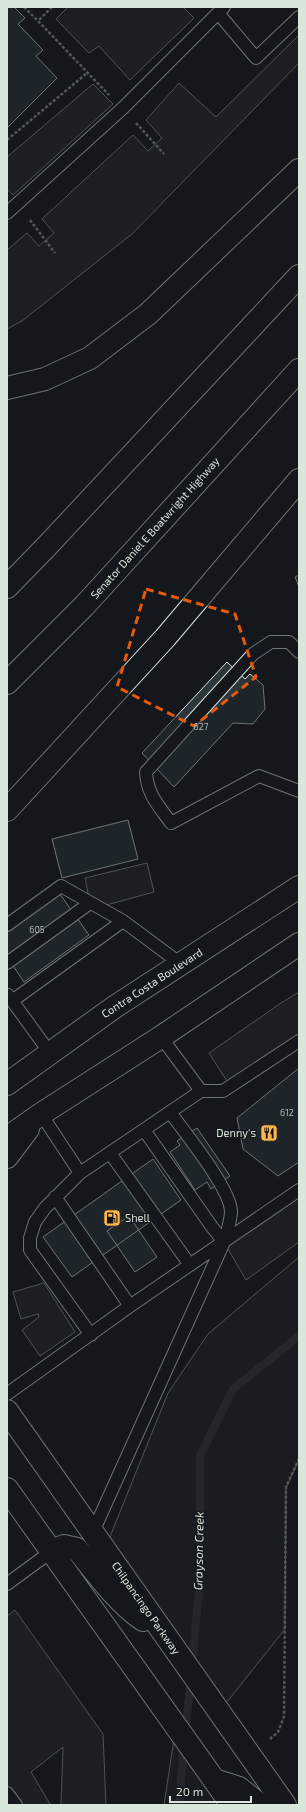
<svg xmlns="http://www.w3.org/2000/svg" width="306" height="1812" font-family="'Exo 2',sans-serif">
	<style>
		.green { fill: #202428; stroke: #939e99 }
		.parking { fill: #24282b; stroke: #939e99 }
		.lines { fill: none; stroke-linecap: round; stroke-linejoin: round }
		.stream { stroke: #363b3e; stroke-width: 8 }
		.building { fill: #2c363c; stroke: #d8e6dc }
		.service-casing { stroke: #d8e6dc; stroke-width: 14 }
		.tertiary-casing { stroke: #d8e6dc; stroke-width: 24 }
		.secondary-casing { stroke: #d8e6dc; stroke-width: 24 }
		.motorway-casing { stroke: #d8e6dc; stroke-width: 24 }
		.path { stroke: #9da8a2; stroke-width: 2.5; stroke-dasharray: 3 2; stroke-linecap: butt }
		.service { stroke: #14181c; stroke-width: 12 }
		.tertiary { stroke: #14181c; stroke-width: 22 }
		.secondary { stroke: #14181c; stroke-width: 22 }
		.motorway { stroke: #14181c; stroke-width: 22 }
		.marked { fill: none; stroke: #e8590c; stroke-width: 3; stroke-dasharray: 8 5; stroke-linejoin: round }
		.labels { text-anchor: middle; stroke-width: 3; stroke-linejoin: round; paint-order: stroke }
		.number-label { font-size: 9px; fill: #adbab4 }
		.street-label { font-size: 11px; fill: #d8e6dc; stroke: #14181c }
		.poi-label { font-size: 11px; fill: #d8e6dc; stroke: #14181c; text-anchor: end }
		.water-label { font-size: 12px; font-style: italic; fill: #d8e6dc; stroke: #14181c }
	</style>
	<rect width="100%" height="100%" fill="#14181c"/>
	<path class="green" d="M299,1257v202l-13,29 -1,141 -66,83 -114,-163 63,-156 40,-59z
		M176,1726l56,79h-68z"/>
	<path class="parking" d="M68,7h115l11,11 -64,62 -31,-34 -10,7 -33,-34z
		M299,35v28l-167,171 -110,87 -15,8v-79l20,-17 12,13 15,-13 -12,-14 91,-84 15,16 14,-13 -16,-18 33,-37 37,34z
		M93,84l20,20 -100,91 -6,-6v-32z
		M147,863l7,29 -55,15 -9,-4 -5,-25z
		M299,992v49l-69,45 -21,-33 72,-50z
		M299,1190v52l-53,38 -22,-38z
		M44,1283l31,49 -35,24 -18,-26 17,-13 -1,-3 -17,5 -8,-27z
		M15,1610l88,124 3,71h-45l2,-58 -32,25 19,32 -1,1h-33l-9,-12v-177z"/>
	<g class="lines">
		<path class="stream" d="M192,1665l8,-86v-123l33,-67 66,-53
			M185,1733l6,-54
			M179,1805l5,-60"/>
	</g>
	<path class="building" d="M7,7h7l11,11 -7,6 25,26 -7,6 21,22 -50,50z
		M299,575v12l-4,-10z
		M227,662l18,17 5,-5 13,11 2,24 -12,15 -20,-1 -59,64 -32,-34z
		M128,820l10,39 -76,19 -10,-39z
		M57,890l32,45 -65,47 -17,-25v-30z
		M299,1068v94l-21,14 -35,-27 -6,-31z
		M197,1128l33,48 -19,13 -4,-7 -12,8 -25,-38 10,-7 -3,-4z
		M153,1159l28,41 -109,77 -29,-40z
		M129,1216l28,41 -22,15 -28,-41z"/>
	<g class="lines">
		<defs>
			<path id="service" d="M218,13l38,45 43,-41
				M7,213l116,-105 101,-101
				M299,652l-10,-10h-18l-18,12 -107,118c1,22 12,33 25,51l88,-47 40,15
				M7,925l54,-39 62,35
				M7,963l83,-60
				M8,995l42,58
				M12,1001l111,-80 58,43
				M161,1037l40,54h22l76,-50
				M41,1114l39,59
				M144,1130l68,97 12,15
				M110,1153l80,112
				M55,1197l75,109
				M91,1335l-61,-85v-12l5,-16 10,-14 35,-35 121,-82
				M7,1394l123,-88 169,-116
				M93,1532l131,-290c3,-10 7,-21 7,-31 -1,-23 -46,-78 -61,-99
				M7,1584l45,-33
				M7,1793l9,12"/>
			<path id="tertiary" d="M7,1411l278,394
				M7,1489l225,316
				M52,1551l12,-5 13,3c19,24 41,54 66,71
				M214,1780l25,8 21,17"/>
			<path id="secondary" d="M7,1084l109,-78 183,-119
				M7,1138l34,-24 120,-77 138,-93
				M7,1157l21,-28"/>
			<path id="motorway" d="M7,388l38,-9 45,-21 58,-44 151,-144
				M7,587l40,-41 252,-270
				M7,683l78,-78 214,-235
				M7,810l158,-172 134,-158"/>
		</defs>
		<use href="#service" class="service-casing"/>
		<use href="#tertiary" class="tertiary-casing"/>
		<use href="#secondary" class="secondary-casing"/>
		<use href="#motorway" class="motorway-casing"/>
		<path class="path" d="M24,7l14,14
			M52,7l-14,14 71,74
			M136,123l28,31
			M7,140l80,-67
			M30,220l25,33
			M270,1739l8,-7 6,-15 2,-230 13,-28"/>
		<use href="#service" class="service"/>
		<use href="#tertiary" class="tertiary"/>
		<use href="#secondary" class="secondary"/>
		<use href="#motorway" class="motorway"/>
	</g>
	<path d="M0 0H306V1812H0ZM146,589l89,25 21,63 -62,49 -77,-39z" fill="#14181c" fill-opacity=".55" fill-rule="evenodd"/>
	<path class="marked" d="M146,589l89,25 21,63 -62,49 -77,-39z"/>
	<defs>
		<symbol id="restaurant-square" viewBox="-11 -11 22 22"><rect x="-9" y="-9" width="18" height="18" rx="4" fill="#ffb74d" stroke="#14181c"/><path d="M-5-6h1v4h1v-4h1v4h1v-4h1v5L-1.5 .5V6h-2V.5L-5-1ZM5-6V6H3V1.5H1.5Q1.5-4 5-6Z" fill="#111"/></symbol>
		<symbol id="fuel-square" viewBox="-11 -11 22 22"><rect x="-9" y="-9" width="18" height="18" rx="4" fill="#ffb74d" stroke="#14181c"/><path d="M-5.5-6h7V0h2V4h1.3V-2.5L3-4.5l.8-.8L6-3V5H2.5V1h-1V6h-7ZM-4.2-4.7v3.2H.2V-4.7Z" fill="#111"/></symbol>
	</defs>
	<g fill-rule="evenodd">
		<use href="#restaurant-square" x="259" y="1123" width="20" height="20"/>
		<use href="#fuel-square" x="102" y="1208" width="20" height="20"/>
	</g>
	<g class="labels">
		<g class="number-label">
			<text x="201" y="730">627</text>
			<text x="37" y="933">605</text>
			<text x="287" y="1116">612</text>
		</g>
		<g class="street-label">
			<text transform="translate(155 528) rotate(-48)" y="4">Senator Daniel E Boatwright Highway</text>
			<text transform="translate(152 983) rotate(-33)" y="4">Contra Costa Boulevard</text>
			<text transform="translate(146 1608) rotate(55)" y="4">Chilpancingo Parkway</text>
		</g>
		<g class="poi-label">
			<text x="256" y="1137">Denny's</text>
			<text x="125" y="1222" text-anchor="start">Shell</text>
		</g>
		<g class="water-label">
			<text transform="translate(199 1551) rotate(-89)" y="4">Grayson Creek</text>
		</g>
	</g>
	<rect width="306" height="1812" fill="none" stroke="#d8e6dc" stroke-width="16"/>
	<path d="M170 1796v6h81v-6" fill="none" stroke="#d8e6dc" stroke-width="2"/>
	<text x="176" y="1796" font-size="12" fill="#d8e6dc" stroke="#14181c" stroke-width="3" paint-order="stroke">20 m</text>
</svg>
